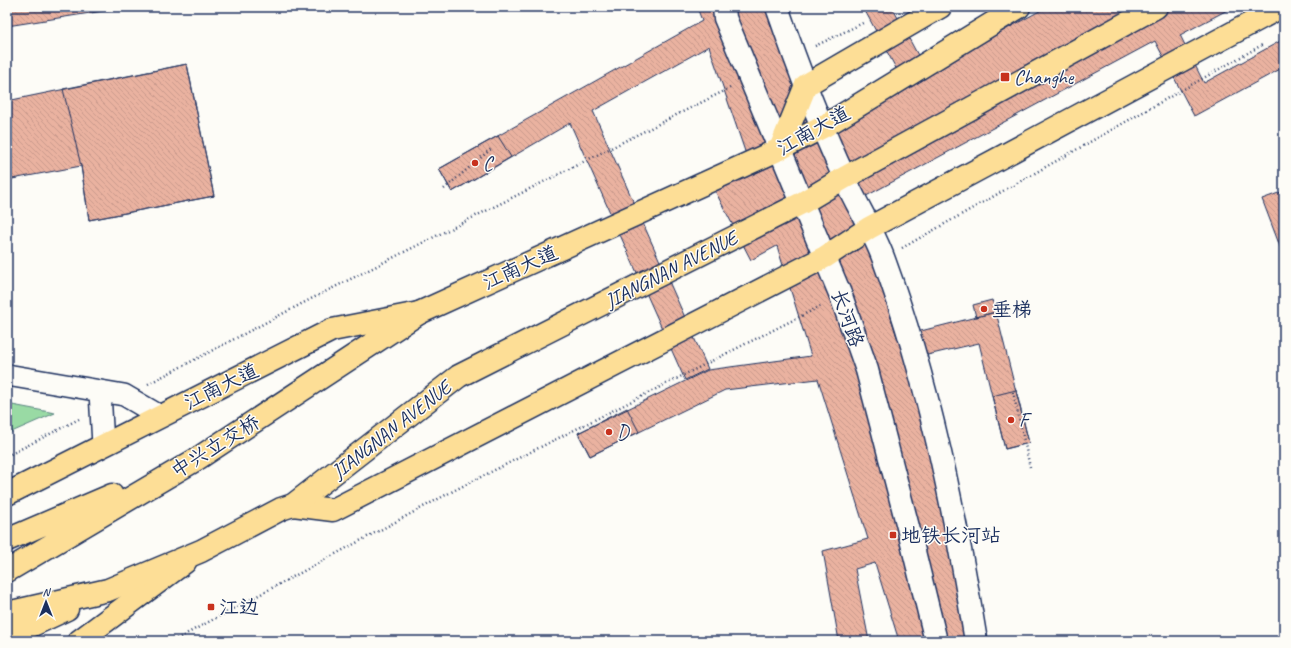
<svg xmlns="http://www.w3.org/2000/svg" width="1291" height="648" font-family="Caveat,'LXGW WenKai TC',sans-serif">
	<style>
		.park { fill: #99daa4; stroke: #5a8481 }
		.building { fill: url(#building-back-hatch); stroke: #1b2f5e }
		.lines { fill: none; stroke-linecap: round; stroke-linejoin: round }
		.street-casing { stroke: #1b2f5e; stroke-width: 24 }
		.secondary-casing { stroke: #1b2f5e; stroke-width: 25 }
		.primary-casing { stroke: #1b2f5e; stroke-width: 25 }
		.highway-casing { stroke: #1b2f5e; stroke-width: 25 }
		.path { stroke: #1b2f5e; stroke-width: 2.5; stroke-dasharray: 1 3; stroke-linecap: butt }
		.street { stroke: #fdfcf7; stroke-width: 21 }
		.secondary { stroke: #fdfcf7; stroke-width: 22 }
		.primary { stroke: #fdde96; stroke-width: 22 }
		.highway { stroke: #fdde96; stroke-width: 22 }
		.poi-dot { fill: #c8321e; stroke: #fdfcf7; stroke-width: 1.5 }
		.labels { text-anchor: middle; stroke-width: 3; stroke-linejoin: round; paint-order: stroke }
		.poi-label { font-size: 20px; fill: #1b2f5e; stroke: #fdfcf7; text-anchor: start }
		.street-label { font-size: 20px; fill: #1b2f5e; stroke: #fdfcf7 }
	</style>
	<defs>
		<pattern id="building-back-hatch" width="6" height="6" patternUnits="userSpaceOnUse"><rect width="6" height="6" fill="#eab2a0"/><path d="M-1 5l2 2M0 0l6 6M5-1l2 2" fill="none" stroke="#c8998c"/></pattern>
	</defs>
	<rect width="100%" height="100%" fill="#fdfcf7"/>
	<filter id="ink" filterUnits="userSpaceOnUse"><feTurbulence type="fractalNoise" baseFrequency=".025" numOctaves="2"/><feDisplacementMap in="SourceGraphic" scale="8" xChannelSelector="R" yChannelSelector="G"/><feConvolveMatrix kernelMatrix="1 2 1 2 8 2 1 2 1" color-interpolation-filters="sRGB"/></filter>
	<g filter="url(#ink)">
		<path class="park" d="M7,404l48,9 -48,21z"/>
		<path class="building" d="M7,7h122l-122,19z
			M697,7h89l40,119 79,-41 -42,-78h29l35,65 120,-65h186l-53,28 24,48 80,-44v28l-90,49 -39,-75 -300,161 42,135 99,-25 33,131 -24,6 -26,-106 -73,17 78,281h-85l-24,-78 -20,6 14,72h-30l-16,-90 45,-12 -50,-160 -93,11 -135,66 -12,-23 130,-63 103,-14 -34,-110 -26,14 -37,-71 37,-20 -42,-123 -116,65 115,258 -23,11 -115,-257 -118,69 -13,-23 263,-148z
			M187,64l27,132 -125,24 -8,-54 -74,14v-79z
			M187,64l27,132 -125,24 -8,-54 -18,-77z
			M498,136l13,21 -59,35 -13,-23z
			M1284,191v66l-22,-58z
			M992,300l4,12 -20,5 -3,-12z
			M1016,390l13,53 -24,6 -13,-53z
			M627,408l12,24 -49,24 -12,-23z"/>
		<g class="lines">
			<defs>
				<path id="street" d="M7,375l117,20 36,21
					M100,392l3,53"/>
				<path id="secondary" d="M724,7l1,11 116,278 26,74 41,157 28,114
					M777,7c20,58 42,116 68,172 12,27 29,53 39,81 45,123 71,252 92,381"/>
				<path id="primary" d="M780,149l26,-64 134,-78
					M7,494l325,-164 87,-17
					M293,505l40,5 492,-253 44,-29 412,-221
					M79,641l106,-79"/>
				<path id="highway" d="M7,540l105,-45
					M7,571l190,-112 222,-146 361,-164 43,-22 196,-120
					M7,613l101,-23 93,-39 80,-42 12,-4 166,-129 343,-173 42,-25 312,-171
					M7,637l60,-28"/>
			</defs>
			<use href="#street" class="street-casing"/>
			<use href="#secondary" class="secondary-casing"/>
			<use href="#primary" class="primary-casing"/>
			<use href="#highway" class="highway-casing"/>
			<path class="path" d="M815,46l50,-24
				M444,189l47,-40
				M902,248l360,-203
				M148,384l161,-84 421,-212
				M1013,392l17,75
				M7,456l72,-37
				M173,641l282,-151 366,-184"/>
			<use href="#street" class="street"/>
			<use href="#secondary" class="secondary"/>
			<use href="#primary" class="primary"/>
			<use href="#highway" class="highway"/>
		</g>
	</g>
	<g class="poi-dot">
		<rect x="1000" y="72" width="10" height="10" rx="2"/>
		<circle cx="475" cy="163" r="4"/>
		<circle cx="984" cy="309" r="4"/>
		<circle cx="1011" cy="420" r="4"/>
		<circle cx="609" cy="432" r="4"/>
		<rect x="889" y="531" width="8" height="8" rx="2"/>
		<rect x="207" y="603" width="8" height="8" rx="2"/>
	</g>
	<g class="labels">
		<g class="poi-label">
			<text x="1014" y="84">Changhe</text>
			<text x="483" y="170">C</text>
			<text x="992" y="316">垂梯</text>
			<text x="1019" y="427">F</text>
			<text x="617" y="439">D</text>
			<text x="901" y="542">地铁长河站</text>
			<text x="219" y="614">江边</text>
		</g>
		<g class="street-label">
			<text transform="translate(813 130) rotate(-29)" y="7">江南大道</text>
			<text transform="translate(520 267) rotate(-24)" y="7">江南大道</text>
			<text transform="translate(671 269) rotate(-27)" y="7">JIANGNAN AVENUE</text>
			<text transform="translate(848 318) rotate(70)" y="7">长河路</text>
			<text transform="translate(221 386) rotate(-26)" y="7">江南大道</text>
			<text transform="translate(391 429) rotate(-38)" y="7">JIANGNAN AVENUE</text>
			<text transform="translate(215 446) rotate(-32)" y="7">中兴立交桥</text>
		</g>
	</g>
	<rect width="1291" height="648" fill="none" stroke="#fdfcf7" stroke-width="24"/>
	<rect x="12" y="12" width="1267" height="624" fill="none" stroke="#1b2f5e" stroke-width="1.5" filter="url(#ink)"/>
	<g transform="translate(46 602)" stroke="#fdfcf7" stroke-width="3" paint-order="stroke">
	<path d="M0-3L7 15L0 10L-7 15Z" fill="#1b2f5e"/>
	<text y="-6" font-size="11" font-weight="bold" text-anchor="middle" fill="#1b2f5e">N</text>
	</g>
</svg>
